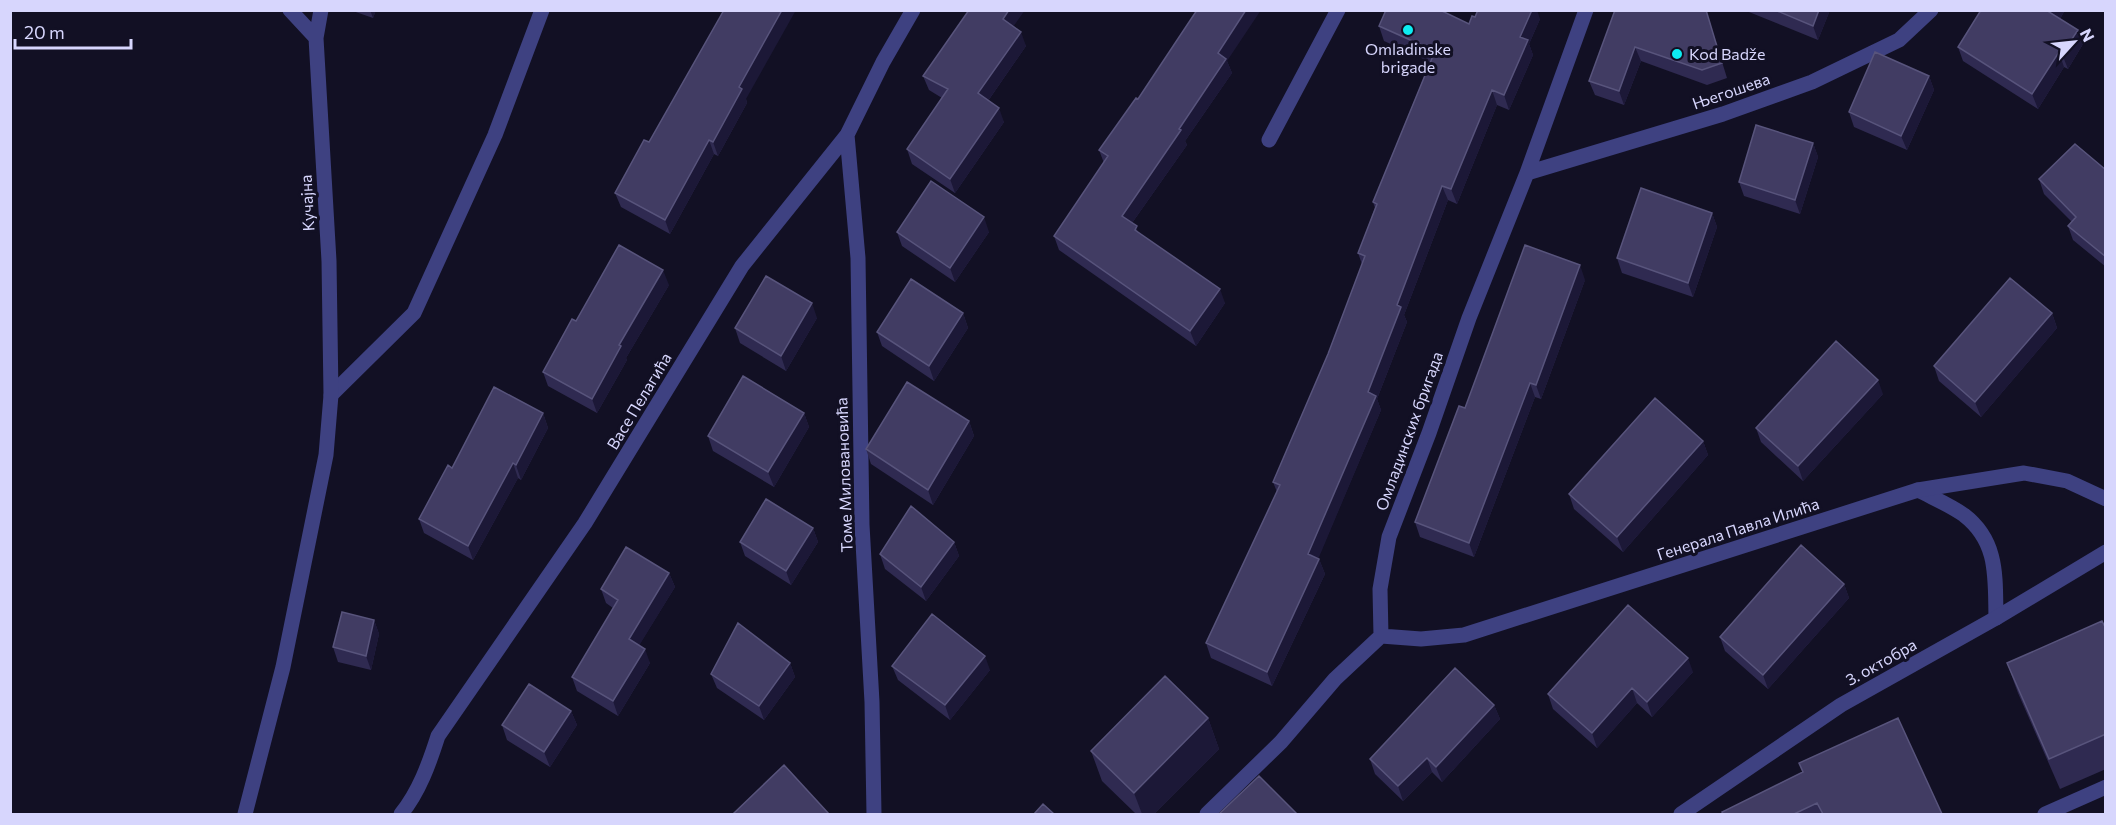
<svg xmlns="http://www.w3.org/2000/svg" width="2116" height="825" font-family="Commissioner,sans-serif">
	<style>
		.lines { fill: none; stroke-linecap: round; stroke-linejoin: round }
		.service { stroke: #3e4181; stroke-width: 15 }
		.minor { stroke: #3e4181; stroke-width: 15 }
		.wall { fill: #2f2a51 }
		.shaded-wall { fill: #1c1837 }
		.building { fill: #413c63; stroke: #58547c; stroke-width: 1.5 }
		.poi-dot { fill: #0dedf1; stroke: #121024; stroke-width: 2 }
		.labels { text-anchor: middle; stroke-width: 6; stroke-linejoin: round; paint-order: stroke }
		.poi-label { font-size: 16px; fill: #d7d6fd; stroke: #121024 }
		.street-label { font-size: 16px; fill: #d7d6fd; stroke: #121024 }
	</style>
	<rect width="100%" height="100%" fill="#121024"/>
	<g class="lines">
		<path class="service" d="M331,395l83,-82 81,-178 47,-125
			M1918,490c15,8 32,15 46,25 35,27 31,63 32,103
			M2045,814l61,-27"/>
		<path class="minor" d="M290,10l26,28
			M847,135l11,123 4,267 10,177 2,112
			M1269,140l69,-130
			M1527,173l196,-59 89,-32 87,-42 32,-30
			M1381,636l40,3 43,-4 454,-145 106,-17 43,8 39,18
			M245,814l38,-147 43,-212 5,-60 -2,-134 -13,-223 5,-28
			M401,814c18,-22 28,-50 37,-78l147,-213 157,-257 105,-131 36,-73 30,-52
			M1207,814l74,-72 54,-63 46,-43 -1,-47 9,-52 40,-104 40,-115 58,-145 59,-163
			M1681,814l160,-109 155,-87 110,-66"/>
	</g>
	<path class="wall" d="M350,10h26l-3,8z
		M1615,10h91l21,68 -20,7 -66,-24 -17,44 -29,-10 -6,-14z
		M1744,10h86l-12,30z
		M2065,10l-5,9 18,11 5,14 -15,25 -4,-2 -26,42 -75,-48 -5,-14z
		M1475,17l65,2 -11,25 4,11 -24,55 -12,-5 -40,99 -9,-4 -44,115 3,7 -30,77 4,11 -63,148 1,1 6,15 -53,112 -61,-28 -5,-15 71,-151 -4,-10 55,-128 34,-90 -4,-11 17,-45 -2,-6 57,-140 -46,-21 -5,-15 90,-2z
		M1014,26l12,20 -38,55 16,21 -49,71 -43,-29 -5,-15 35,-51 -13,-8 -6,-14z
		M1227,61l5,12 -47,68 2,4 -55,78 7,10 86,70 -29,43 -137,-96 -5,-14 50,-73 -5,-13 39,-51z
		M1929,76l5,14 -27,60 -53,-23 -5,-15z
		M746,99l1,4 -29,53 -4,-2 -44,80 -49,-27 -6,-14 34,-51z
		M1813,143l5,14 -18,57 -56,-18 -5,-14z
		M2106,170v97l-33,-27 -5,-14 4,-4 -28,-28 -5,-15z
		M1712,213l5,14 -24,70 -71,-24 -5,-15z
		M897,232h92l-34,50 -53,-36z
		M1585,280l-44,119 -6,-2 -61,160 -54,-20 -5,-15 50,-114z
		M669,285l-43,73 1,2 -30,53 -49,-27 -5,-14 33,-51z
		M963,313l5,15 -34,53 -52,-35 -5,-14z
		M2052,313l5,15 -76,89 -42,-36 -5,-15z
		M817,318l-31,53 -46,-28 -5,-15z
		M1883,394l-80,87 -42,-39 -5,-14z
		M543,413l5,15 -27,52 -3,-2 -45,82 -49,-27 -5,-14 33,-51z
		M804,413l5,14 -35,60 -61,-36 -5,-15z
		M969,421l5,15 -41,69 -62,-41 -5,-15z
		M1703,441l5,14 -85,97 -49,-43 -5,-15z
		M813,528l5,14 -27,43 -46,-29 -5,-14z
		M954,542l5,14 -33,45 -41,-32 -5,-15z
		M669,573l6,14 -36,58 11,18 -32,53 -41,-25 -5,-14 41,-69 -7,-5 -5,-14z
		M1844,584l5,14 -81,91 -43,-38 -5,-14z
		M374,620l5,14 -8,36 -33,-8 -5,-15z
		M2106,629v140l-46,20 -42,-96 -11,-30z
		M790,663l5,14 -31,43 -47,-32 -6,-14z
		M892,666l98,4 -40,50 -52,-40z
		M1693,672l-41,45 -15,-14 -40,45 -44,-39 -5,-15z
		M1494,705l6,14 -58,63 -10,-10 -29,29 -28,-27 -5,-15z
		M571,711l6,14 -27,42 -43,-27 -5,-15z
		M1208,718l11,31 -65,65h-18l-34,-33 -11,-30z
		M1799,763l143,51h-219l80,-42z"/>
	<path class="shaded-wall" d="M370,10h6l-3,8z
		M782,10h14l-50,89 1,4 -29,53 -5,-14 26,-55z
		M1009,10h16l-17,24 -5,-15z
		M1246,10h15l-34,51 5,12 -47,68 2,4 -60,85 -5,-14 96,-163z
		M1532,10h5l3,9 -11,25 4,11 -24,55 -5,-15 16,-58z
		M1819,10h11l-12,30 -5,-14z
		M2050,10h15l-10,17 -6,-15z
		M2078,30l5,14 -15,25 -6,-15z
		M1021,32l5,14 -43,62 -5,-15z
		M1635,47l6,14 -17,44 -5,-14z
		M2059,52l5,15 -26,42 -6,-15z
		M1929,76l5,14 -27,60 -6,-14z
		M1492,90l5,15 -40,99 -6,-15z
		M999,108l5,14 -49,71 -5,-14z
		M709,140l5,14 -44,80 -5,-14z
		M1813,143l5,14 -18,57 -5,-14z
		M1442,186l6,14 -44,115 3,7 -30,77 4,11 -67,159 -6,-15 60,-162 29,-87z
		M1712,213l5,14 -24,70 -5,-14z
		M984,217l5,15 -34,50 -5,-14z
		M1580,265l5,15 -44,119 -5,-14z
		M663,270l6,15 -43,73 1,2 -30,53 -5,-14 27,-54z
		M1220,289l5,14 -29,43 -6,-15z
		M812,303l5,15 -31,53 -5,-15z
		M963,313l5,15 -34,53 -5,-15z
		M2052,313l5,15 -76,89 -6,-15z
		M1878,380l5,14 -80,87 -5,-15z
		M1530,383l5,14 -61,160 -5,-14z
		M543,413l5,15 -27,52 -5,-15z
		M804,413l5,14 -35,60 -6,-15z
		M969,421l5,15 -41,69 -5,-15z
		M1703,441l5,14 -85,97 -6,-15z
		M513,463l5,15 -45,82 -5,-14z
		M813,528l5,14 -27,43 -5,-14z
		M954,542l5,14 -33,45 -5,-14z
		M1319,559l6,15 -53,112 -5,-14z
		M669,573l6,14 -41,67 -5,-15z
		M1844,584l5,14 -81,91 -5,-14z
		M374,620l5,14 -8,36 -5,-14z
		M645,649l5,14 -32,53 -5,-15z
		M985,656l5,14 -40,50 -5,-15z
		M1688,658l5,14 -41,45 -5,-15z
		M790,663l5,14 -31,43 -5,-14z
		M1632,688l5,15 -40,45 -5,-15z
		M1494,705l6,14 -58,63 -6,-15z
		M571,711l6,14 -27,42 -6,-15z
		M1208,718l11,31 -65,65h-12l-8,-21z
		M1427,758l5,14 -29,29 -5,-15z"/>
	<path class="building" d="M724,10h58l-43,77 3,2 -29,53 -4,-2 -44,80 -50,-27 29,-53 5,2z
		M969,10h40l-6,9 18,13 -43,61 21,15 -49,71 -43,-30 41,-60 -25,-13z
		M1197,10h49l-28,43 8,6 -47,70 2,1 -59,86 15,10 -2,4 85,59 -30,42 -136,-95 54,-80 -9,-6 37,-52 2,1z
		M1386,10h54l29,14 3,-8 3,1 3,-7h54l-12,27 8,3 -24,55 -12,-5 -41,99 -9,-3 -45,119 4,2 -33,85 8,4 -68,158 11,5 -52,113 -61,-29 74,-158 -7,-3 55,-128 37,-98 -7,-3 19,-49 -4,-2 62,-151 -56,-25z
		M1615,10h91l16,53 -20,7 -67,-23 -16,44 -30,-10z
		M1775,10h44l-6,16z
		M1981,10h69l-1,2 29,18 -16,24 -3,-2 -27,42 -74,-47z
		M1875,52l54,24 -28,60 -52,-24z
		M1756,125l57,18 -18,57 -56,-18z
		M2075,144l31,26v87l-38,-31 8,-9 -37,-38z
		M931,181l53,36 -34,51 -53,-36z
		M1641,188l71,25 -24,70 -71,-25z
		M619,245l44,25 -44,75 2,1 -29,53 -49,-27 29,-53 4,2z
		M1525,245l55,20 -44,120 -6,-2 -61,160 -54,-21 44,-116 6,2z
		M766,276l46,27 -31,53 -46,-28z
		M2010,278l42,35 -77,89 -41,-36z
		M911,279l52,34 -34,53 -52,-34z
		M1836,341l42,39 -80,86 -42,-38z
		M743,376l61,37 -36,59 -60,-36z
		M907,382l62,39 -41,69 -62,-41z
		M494,387l49,26 -27,52 -3,-2 -45,83 -49,-27 29,-54 4,3z
		M1655,398l48,43 -86,96 -48,-43z
		M766,499l47,29 -27,43 -46,-29z
		M911,506l43,36 -33,45 -41,-33z
		M1801,545l43,39 -81,91 -43,-38z
		M626,547l43,26 -40,66 16,10 -32,52 -41,-24 46,-77 -17,-11z
		M1628,605l60,53 -41,44 -15,-14 -40,45 -44,-39z
		M342,612l32,8 -8,36 -33,-9z
		M932,614l53,42 -40,49 -53,-39z
		M2102,621l4,8v105l-57,25 -42,-96z
		M738,623l52,40 -31,43 -48,-32z
		M1455,668l39,37 -58,62 -9,-9 -29,28 -28,-27z
		M1165,676l43,42 -74,75 -43,-42z
		M529,684l42,27 -27,41 -42,-27z
		M1898,718l44,96h-119l-6,-11 -23,11h-71l-1,-2 81,-40 -4,-9z
		M784,765l45,49h-96z
		M1259,776l38,38h-78z
		M1043,804l11,10h-20z"/>
	<g class="poi-dot">
		<circle cx="1408" cy="30" r="6"/>
		<circle cx="1677" cy="54" r="6"/>
	</g>
	<g class="labels">
		<g class="poi-label">
			<text x="1408" y="55">Omladinske<tspan x="1408" dy="18">brigade</tspan></text>
			<text x="1689" y="60" text-anchor="start">Kod Badže</text>
		</g>
		<g class="street-label">
			<text transform="translate(1731 91) rotate(-19)" y="6">Његошева</text>
			<text transform="translate(307 203) rotate(-93)" y="6">Кучајна</text>
			<text transform="translate(639 401) rotate(-59)" y="6">Васе Пелагића</text>
			<text transform="translate(1409 431) rotate(-70)" y="6">Омладинских бригада</text>
			<text transform="translate(844 475) rotate(-92)" y="6">Томе Миловановића</text>
			<text transform="translate(1738 529) rotate(-18)" y="6">Генерала Павла Илића</text>
			<text transform="translate(1881 662) rotate(-29)" y="6">3. октобра</text>
		</g>
	</g>
	<rect width="2116" height="825" fill="none" stroke="#d7d6fd" stroke-width="24"/>
	<g transform="translate(2074 42) rotate(63)" stroke="#121024" stroke-width="4.5" paint-order="stroke">
	<path d="M0-4.5L10 22L0 15L-10 22Z" fill="#d7d6fd"/>
	<text y="-9" font-size="16" font-weight="bold" text-anchor="middle" fill="#d7d6fd">N</text>
	</g>
	<path d="M15 39v9h116v-9" fill="none" stroke="#d7d6fd" stroke-width="3"/>
	<text x="24" y="39" font-size="18" fill="#d7d6fd" stroke="#121024" stroke-width="4.5" paint-order="stroke">20 m</text>
</svg>
